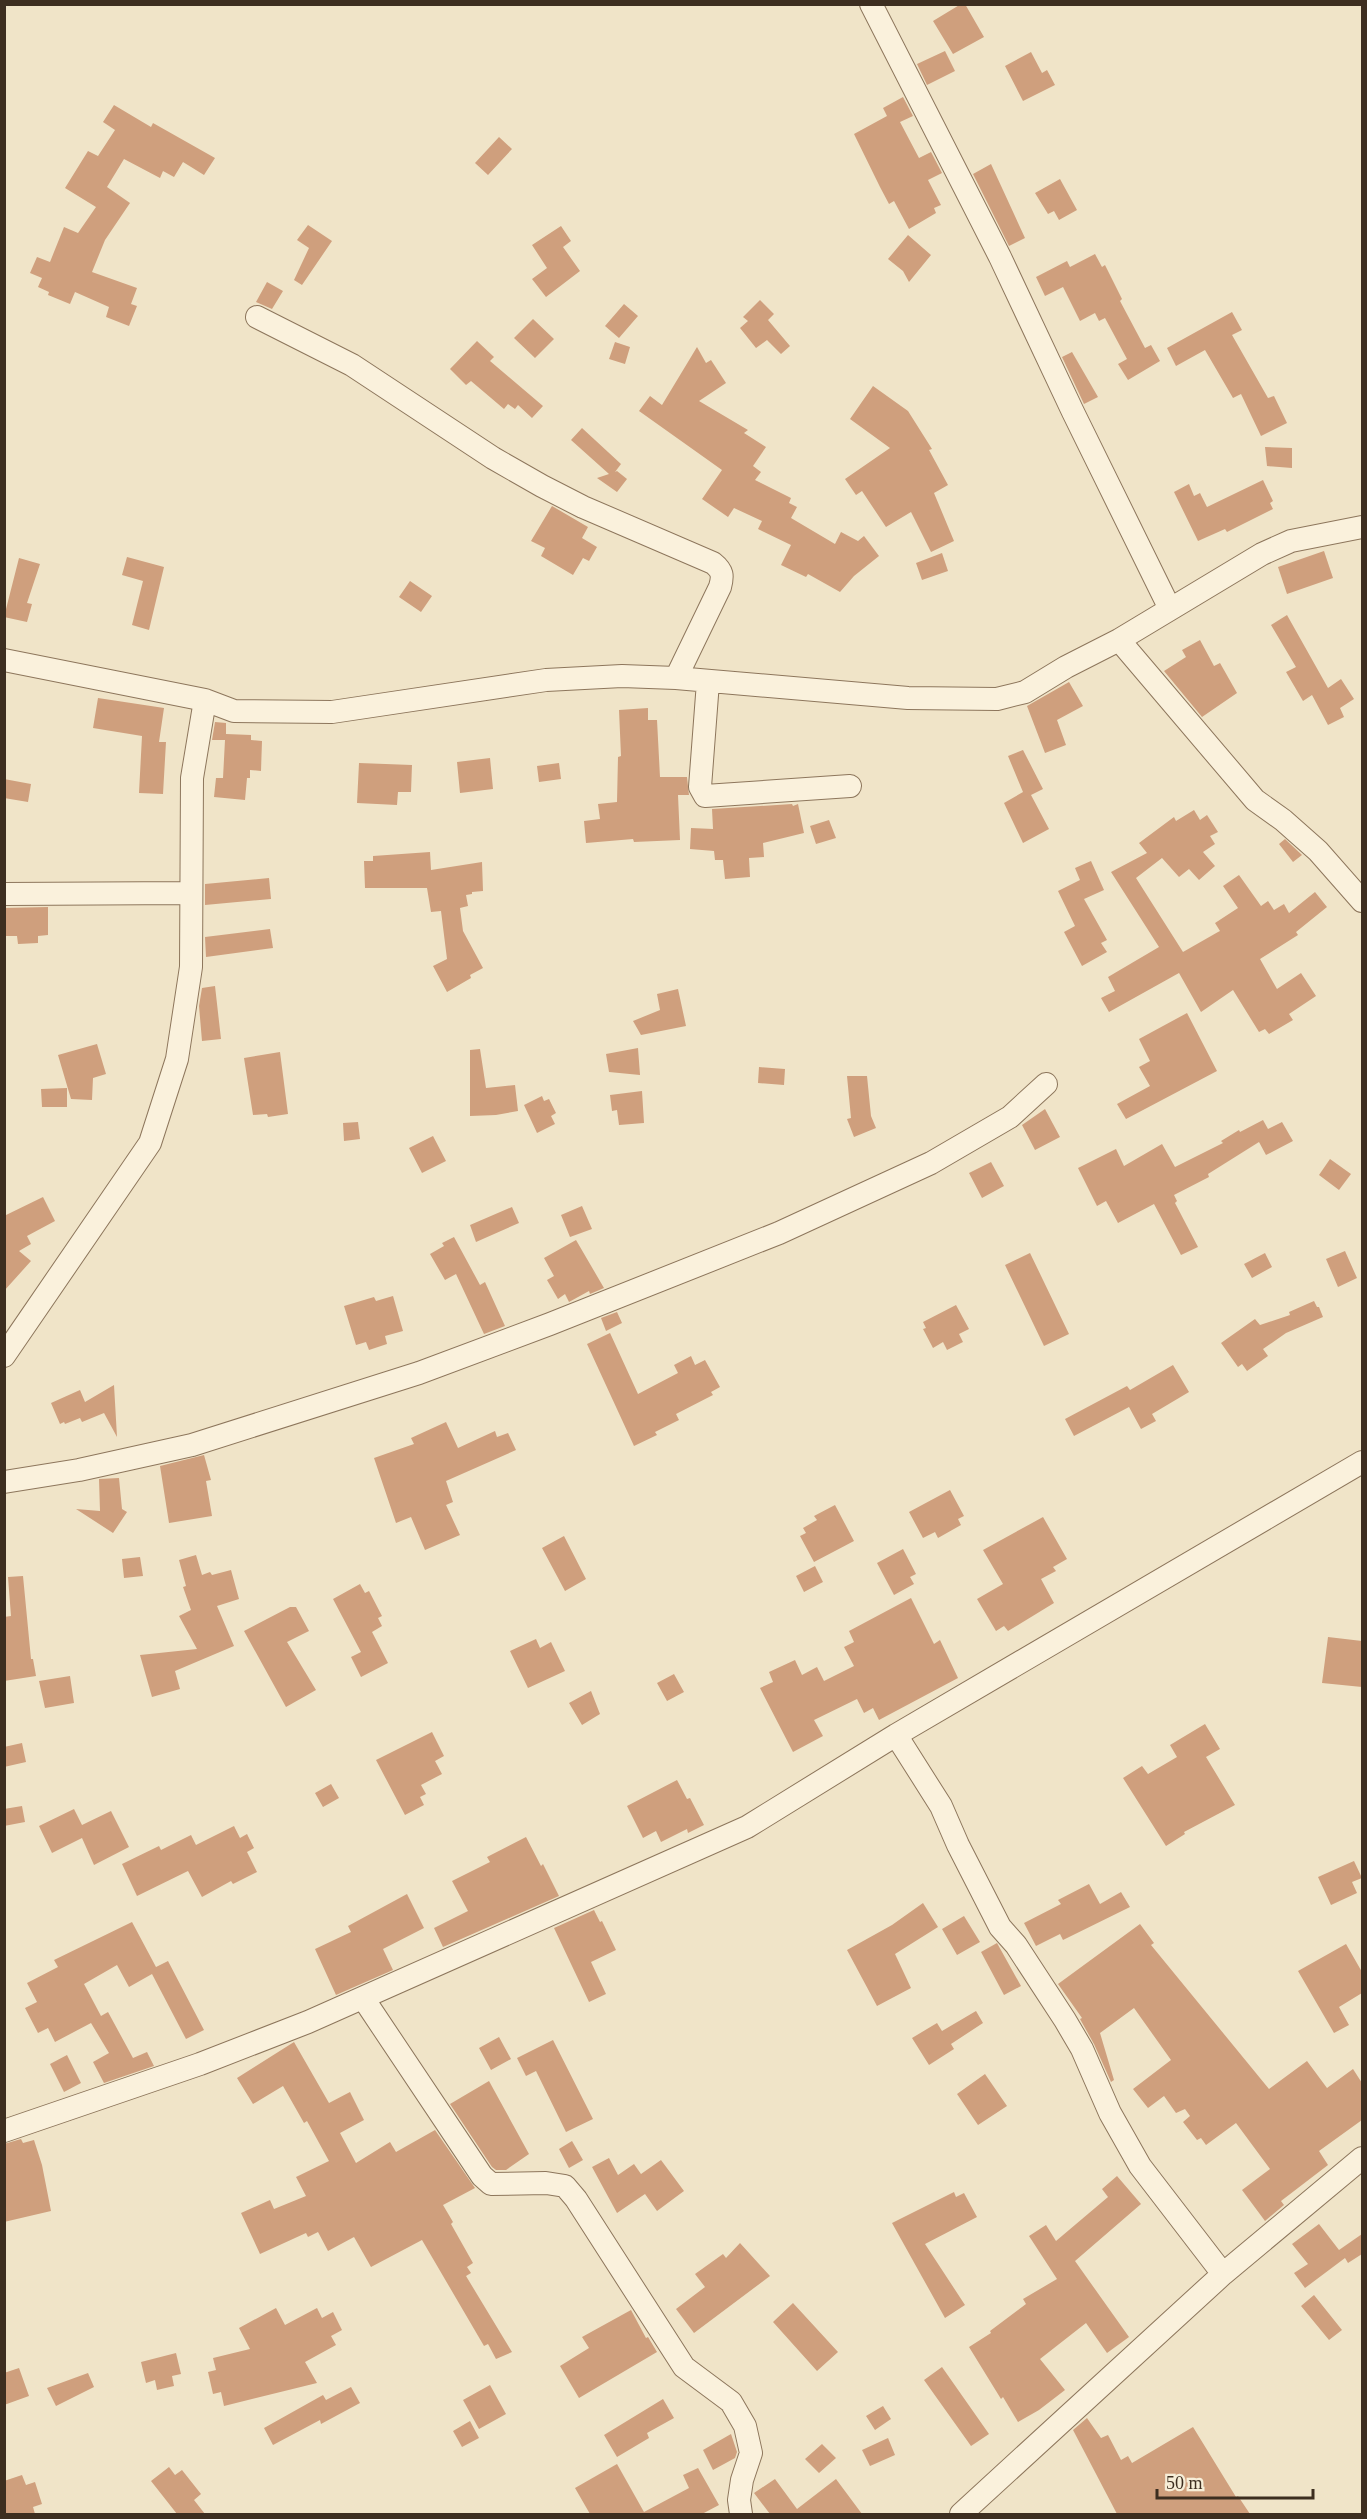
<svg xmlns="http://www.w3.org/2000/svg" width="1367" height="2519" font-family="Georgia,serif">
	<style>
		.building { fill: #cf9f7d }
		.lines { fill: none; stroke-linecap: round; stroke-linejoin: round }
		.street-casing { stroke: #8d765c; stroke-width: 24 }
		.street { stroke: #faf1dc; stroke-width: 22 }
	</style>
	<rect width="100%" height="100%" fill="#f0e4c8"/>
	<path class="building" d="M961,4h4l19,33 -31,17 -20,-33z
		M945,51l10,20 -28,14 -10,-21z
		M1031,52l11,21 5,-3 8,15 -32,16 -18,-35z
		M903,97l10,19 -13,6 19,36 12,-6 11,21 -14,7 13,25 -7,3 2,5 -27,16 -15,-28 -5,3 -9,-17 -26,-53 33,-18 -4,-8z
		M114,105l37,22 2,-4 62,35 -11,17 -21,-13 -9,15 -11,-6 -3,7 -36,-19 -17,28 23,16 -25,37 -13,32 45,16 -6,16 6,2 -8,20 -23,-9 3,-10 -34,-15 -5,12 -22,-9 1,-3 -11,-5 4,-9 -12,-5 7,-16 13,5 14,-35 14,6 18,-26 -31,-19 23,-37 10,5 17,-26 -12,-8z
		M499,137l13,12 -24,26 -13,-12z
		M991,164l34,74 -16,8 -36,-72z
		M1060,179l17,31 -18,10 -5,-9 -6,3 -13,-21z
		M308,225l24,16 -30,44 -8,-5 15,-32 -12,-8z
		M561,226l10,15 -8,6 17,24 -34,26 -14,-18 15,-11 -15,-23z
		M908,235l23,20 -22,27 -6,-11 -15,-12z
		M1095,254l7,13 3,-2 17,34 -2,2 25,47 6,-3 9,16 -32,19 -10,-16 9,-5 -22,-41 -6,3 -4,-8 -15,8 -17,-34 -18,9 -9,-19 31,-16 3,6z
		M267,282l16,9 -11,18 -16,-7z
		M760,300l14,14 -6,6 22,26 -9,8 -14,-14 -11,8 -16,-20 8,-7 -5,-4z
		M624,304l14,12 -19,22 -14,-12z
		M1232,312l10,18 -10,5 36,63 6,-2 13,27 -26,13 -20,-42 -8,4 -28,-48 -29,16 -9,-18z
		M533,319l21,20 -19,19 -21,-20z
		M477,341l17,16 -4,4 53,45 -11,12 -14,-13 -3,4 -7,-5 -4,5 -33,-28 -5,4 -16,-16z
		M615,342l15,5 -5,17 -16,-5z
		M697,347l9,16 5,-3 15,23 -27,18 49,29 -4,3 22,14 -13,19 8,6 -6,8 36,18 -2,5 8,4 -6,11 44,26 6,-12 17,9 6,-5 15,20 -25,20 -14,16 -32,-18 -2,3 -25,-12 10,-20 -33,-16 4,-8 -28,-13 -6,9 -26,-18 20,-29 -83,-59 11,-15 12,9z
		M1072,352l26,45 -14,7 -22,-47z
		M873,386l35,25 24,38 -3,1 19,35 -14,8 20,48 -23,11 -20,-40 -25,15 -24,-36 -6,4 -11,-16 45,-31 -40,-29z
		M582,428l39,36 -6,8 2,-1 10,8 -10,13 -20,-14 12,-4 -38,-34z
		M1265,447l27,1v20l-25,-2z
		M1263,480l10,21 -3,2 3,6 -46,23 -2,-3 -27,12 -24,-49 15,-8 5,12 6,-3 7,14z
		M552,506l36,21 -6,11 15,9 -8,14 -6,-3 -10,17 -32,-19 4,-8 -14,-7z
		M1324,551l9,27 -46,16 -9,-27z
		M942,553l6,18 -26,9 -6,-17z
		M127,557l37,10 -15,63 -17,-5 11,-44 -21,-6z
		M19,558l21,6 -13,39 5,1 -5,18 -23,-5z
		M410,581l22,15 -11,16 -22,-15z
		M1287,615l41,73 13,-9 13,20 -14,9 4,9 -16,8 -16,-30 -9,6 -17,-29 10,-5 -25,-42z
		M1200,640l14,26 6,-3 17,30 -35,24 -38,-46 22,-14 -4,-7z
		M1069,682l14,24 -26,14 9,25 -21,8 -18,-47z
		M98,698l66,10 -5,34h7l-3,52 -24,-1 3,-57 -49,-8z
		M648,708v12h9l3,57h27l2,18h-11l2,45 -46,2 -1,-3 -47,4 -2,-22 16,-2 -2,-15 19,-2 1,-45 3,-1 -2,-46z
		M215,722l11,1v11l25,1v5l11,1 -1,30 -11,-1v8h-3l-2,22 -31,-3 2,-19h7l2,-38h-13z
		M1023,750l20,39 -12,6 18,34 -26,14 -19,-40 19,-11 -15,-36z
		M490,758l3,31 -33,4 -3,-31z
		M359,763l53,2 -1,27h-13l-1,13 -40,-2z
		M559,763l2,16 -22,3 -2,-16z
		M4,779l27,5 -3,18 -24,-4z
		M792,804l1,2 5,-2 6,29 -41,10 1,14 -15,1 1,19 -25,2 -2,-19h-8l-1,-9 -24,-2 1,-21 22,1 -1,-20z
		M1194,810l6,10 7,-5 11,17 -8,4 5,8 -12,8 12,14 -16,14 -10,-11 -10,8 -17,-19 -26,20 47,74 35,-20 2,-1 -5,-8 23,-15 -15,-22 16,-11 22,31 7,-5 6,9 10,-6 5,9 26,-21 12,15 -31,25 2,3 -38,24 17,30 24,-16 15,23 -27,18 4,6 -24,14 -4,-5 -6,3 -26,-42 -32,22 -22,-39 -70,39 -8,-14 14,-7 -7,-14 51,-30 -48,-75 36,-19 -8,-10 35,-26 2,4z
		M829,820l7,18 -20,6 -6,-18z
		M1285,839l17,16 -9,7 -14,-18z
		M430,852l1,18 51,-8 1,29 -11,1v2l-6,1 2,11 -8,2 3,23 20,37 -13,7 1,3 -24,14 -14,-26 14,-7 -6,-48 -10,1 -4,-24h-62l-1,-27h9v-5z
		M1091,861l13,29 -20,9 23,41 -6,3 6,9 -25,14 -18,-34 11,-6 -17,-35 22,-11 -5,-12z
		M269,878l2,21 -66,6v-21z
		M48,907v28l-10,1v7l-20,1 -1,-8h-13v-28z
		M270,929l3,19 -67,9 -1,-20z
		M215,986l6,53 -19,2 -3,-35 3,-18z
		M678,989l8,37 -45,9 -8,-14 27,-11 -3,-16z
		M1187,1013l30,58 -91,48 -9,-15 33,-18 -11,-19 11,-6 -11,-22z
		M97,1044l9,30 -13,4 -1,22 -21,-1 -13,-44z
		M638,1048l2,27 -31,-3 -3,-18z
		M480,1049l6,39 29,-3 3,26 -22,4 -26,1v-66z
		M280,1052l8,62 -20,3 -1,-3 -14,1 -9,-57z
		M759,1067l26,2 -1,16 -26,-2z
		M847,1076h20l4,40 5,12 -22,9 -7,-18 4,-1z
		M67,1088v19h-25l-1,-18z
		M642,1091l2,32 -25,2 -2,-15 -5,1 -2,-16z
		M542,1096l2,5 5,-2 7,14 -5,3 4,8 -18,9 -13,-28z
		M1045,1109l15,28 -25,13 -13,-25z
		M1263,1120l5,9 14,-7 11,19 -27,14 -7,-13 -51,32 1,3 -35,18 3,6 -2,2 23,44 -17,8 -27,-51 -36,19 -12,-22 -9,5 -19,-38 38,-19 8,17 38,-22 13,23 48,-24 -2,-2 18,-11 1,2z
		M358,1122l2,17 -16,2 -1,-18z
		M433,1136l13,25 -24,12 -13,-25z
		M1330,1159l21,15 -12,16 -20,-15z
		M991,1162l13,24 -22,12 -13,-25z
		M43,1197l12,24 -28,15 4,8 -12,7 12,10 -27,30v-75z
		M582,1206l10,23 -22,8 -9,-22z
		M512,1207l7,16 -43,19 -6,-17z
		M454,1237l26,48 5,-3 20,44 -21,8 -28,-60 -11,6 -15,-26 14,-8 -2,-3z
		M576,1240l28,48 -14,6 -1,-3 -20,11 -4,-8 -7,5 -11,-19 7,-4 -10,-18z
		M1345,1251l12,27 -19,9 -12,-28z
		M1030,1253l39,81 -25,12 -39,-81z
		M1265,1253l7,14 -20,11 -8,-14z
		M393,1296l10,35 -18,5 2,8 -18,6 -3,-8 -10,3 -12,-39 30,-9 2,4z
		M1314,1301l3,6h2l4,10 -37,16 -23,16 5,7 -21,15 -5,-7 -4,3 -17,-24 34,-24 5,6 30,-10 -1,-3z
		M956,1305l13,24 -10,5 4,8 -16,8 -4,-8 -10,6 -10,-19 3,-1 -3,-6z
		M617,1312l5,11 -16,8 -5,-13z
		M610,1333l28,61 40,-21 -4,-8 17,-9 4,9 10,-5 15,27 -9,5 2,3 -37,19 3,6 -24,12 2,3 -23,11 -47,-102z
		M1173,1365l16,27 -37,22 4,7 -15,8 -12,-22 -55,29 -9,-17 62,-33 3,4z
		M114,1385l3,52 -13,-24 -22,9 -2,-4 -15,6 -1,-2 -4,2 -9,-21 29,-13 5,12z
		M446,1422l12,26 37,-17 2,6 11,-4 8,17 -70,31 7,21 -7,3 14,30 -35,15 -14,-33 -15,6 -22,-65 40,-14 -3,-6z
		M204,1455l7,25 -5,1 6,35 -43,7 -9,-57z
		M119,1478l3,31 5,3 -14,21 -37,-24 24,2 -1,-32z
		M950,1490l14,26 -6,3 3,6 -23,13 -3,-6 -12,6 -14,-26z
		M835,1505l19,36 -40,21 -14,-26 6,-3 -3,-5 14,-8 -3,-4z
		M1043,1517l24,42 -14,8 3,4 -15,8 13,24 -46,28 -4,-5 -8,5 -19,-32 26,-15 -20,-34z
		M564,1536l22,43 -21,12 -23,-43z
		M903,1549l13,25 -6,3 4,7 -20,11 -17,-32z
		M196,1555l6,20 8,-3 2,3 19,-5 8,29 -22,7 17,40 -59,25 5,18 -28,8 -12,-42 57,-6 -18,-33 12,-6 -8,-23 3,-1 -7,-26z
		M140,1557l3,19 -19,2 -2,-19z
		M815,1566l8,16 -19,10 -8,-16z
		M23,1576l8,83h2l3,17 -32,5v-64l7,-1 -3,-39z
		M360,1584l5,9 4,-2 13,25 -4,2 4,8 -10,6 16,31 -27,14 -10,-20 10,-5 -28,-53z
		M911,1598l23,46 6,-4 18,38 -79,42 -6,-12 -9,5 -7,-14 -43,21 9,16 -30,16 -33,-64 13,-6 -4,-10 26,-12 7,15 15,-8 7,14 30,-15 -10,-19 10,-5 -5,-11z
		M290,1607h6l13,24 -22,11 29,48 -30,17 -42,-76z
		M1328,1637l34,4v46l-40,-4z
		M536,1639l4,9 11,-6 14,29 -37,17 -18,-37z
		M674,1674l10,18 -17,9 -10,-18z
		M70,1676l4,27 -29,5 -6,-27z
		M591,1691l9,23 -18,11 -13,-22z
		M1205,1724l15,25 -14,8 29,48 -51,27 1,2 -19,12 -43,-68 19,-12 6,8 29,-17 -7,-12z
		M432,1732l12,24 -9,5 7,13 -21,11 5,9 -6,3 4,8 -19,10 -29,-55z
		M22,1743l4,19 -22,5v-20z
		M677,1780l10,19 3,-1 14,27 -16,8 -1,-4 -26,13 -5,-11 -13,7 -16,-32z
		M331,1784l8,14 -16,9 -8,-14z
		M22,1806l3,16 -21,4v-17z
		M74,1809l8,16 29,-14 18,36 -35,18 -12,-27 -30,15 -13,-27z
		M234,1826l6,12 7,-4 7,14 -7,4 10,20 -24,12 -2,-3 -29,16 -14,-26 -51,25 -15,-32 37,-18 2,4 30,-15 5,10z
		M526,1837l15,29 2,-2 16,32 -116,51 -9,-19 34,-17 -16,-30 38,-19 -3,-5z
		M1354,1861l8,17 -10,4 5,11 -26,12 -13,-28z
		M1089,1884l11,20 21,-12 9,15 -67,33 -3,-6 -24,12 -12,-23 37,-19 -3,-4z
		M407,1894l17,34 -41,21 10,21 -57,25 -21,-46 36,-17 -3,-6z
		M923,1903l15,24 -43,27 16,34 -34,18 -30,-56 45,-25z
		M594,1910l6,12 2,-1 14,29 -25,12 15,32 -17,8 -35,-74z
		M964,1916l16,26 -23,13 -15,-26z
		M132,1922l24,45 12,-6 36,69 -18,9 -34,-65 -23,13 -12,-22 -33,19 17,32 7,-4 25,46 14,-6 7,14 -50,17 -11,-21 16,-9 -18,-30 -36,19 -7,-14 -10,5 -13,-25 12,-6 -10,-19 31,-16 -4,-7z
		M1140,1924l14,19 -3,2 118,144 38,-28 20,27 26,-19 9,14v37l-43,31 9,14 -47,36 3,4 -19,16 -23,-31 28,-21 -34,-46 -30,22 -5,-7 -4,2 -14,-18 7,-6 -5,-7 -9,4 -12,-17 -16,12 -15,-19 38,-29 -37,-52 -34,25 14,47 -3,2 -17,-38 -14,-25 2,-1 -24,-34z
		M997,1943l24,43 -17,9 -23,-43z
		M1346,1944l16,28v21l-23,14 10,18 -15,8 -36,-62z
		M976,2011l7,12 -32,21 3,5 -25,16 -17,-27 25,-15 5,8z
		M499,2037l12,22 -20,11 -12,-22z
		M553,2040l40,79 -27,13 -30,-61 -10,5 -9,-18z
		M294,2042l35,61 21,-11 14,28 -24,13 16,30 34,-21 6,10 39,-22 40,58 -32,17 10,17 -2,2 22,39 -6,4 4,6 -5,3 46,76 -16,7 -8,-15 -4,2 -62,-106 -51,27 -17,-30 -26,14 -10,-19 -10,5 -2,-4 -46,21 -19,-41 29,-13 4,9 32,-13 -10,-19 33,-16 -22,-40 -3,2 -21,-37 -30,18 -16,-26z
		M67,2055l14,28 -17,9 -14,-28z
		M985,2074l22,32 -29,19 -21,-31z
		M489,2081l40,73 -23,16h-10l-4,-3 -42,-63z
		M21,2139l2,4 11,-3 8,25 9,46 -47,11v-78z
		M572,2141l11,19 -14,8 -10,-19z
		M609,2158l9,17 16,-11 7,10 20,-14 23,31 -27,20 -12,-17 -28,19 -25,-46z
		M1117,2176l24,28 -66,57 54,76 -22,16 -21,-30 -46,36 25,31 -26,20 -21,12 -15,-25 -2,2 -32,-52 22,-14 -1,-2 36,-27 -3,-5 34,-20 -28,-43 17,-11 10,16 52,-44 -6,-8z
		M954,2192l2,5 8,-4 13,24 -52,27 40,61 -20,13 -53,-95z
		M1319,2224l20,26 23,-16v20l-14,9 -3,-5 -40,30 -11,-15 14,-9 -16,-20z
		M740,2243l30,33 -76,57 -18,-24 29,-22 -10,-13 28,-20 3,4z
		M1314,2295l28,35 -13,10 -28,-34z
		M793,2303l45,49 -21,19 -44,-49z
		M276,2308l9,17 32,-17 5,10 11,-6 9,18 -11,6 5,9 -31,17 12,21 -93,23 -3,-14 -8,2 -5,-22 8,-2 -3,-12 37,-9 -11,-21z
		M631,2310l15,28 2,-1 9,15 -78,46 -19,-32 29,-18 -7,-11z
		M176,2353l5,21 -9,2 2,10 -17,4 -2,-10 -9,3 -5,-21z
		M942,2367l47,67 -18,12 -47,-66z
		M19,2368l10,28 -25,9v-32z
		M88,2373l6,14 -38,19 -9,-18z
		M490,2385l16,29 -27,15 -16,-29z
		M351,2387l9,16 -39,21 -1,-4 -47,25 -9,-17 59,-33 3,5z
		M663,2399l11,19 -27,15 2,5 -32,19 -13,-22z
		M883,2406l8,13 -16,11 -9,-14z
		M1087,2418l14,20 7,-3 13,25 7,-4 4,7 61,-36 43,70 2,-1 12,18h-133l-44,-84z
		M470,2421l9,17 -17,9 -9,-16z
		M731,2434l6,18 -2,6 -22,12 -10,-20z
		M888,2438l7,17 -25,11 -8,-16z
		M822,2444l14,14 -17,15 -14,-14z
		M617,2464l27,48 45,-24 -6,-13 15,-7 21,37 -17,9h-112l-15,-26z
		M169,2467l6,8 7,-5 19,24 -7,6 11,14h-28l-26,-33z
		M22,2475l4,10 9,-3 7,22 -9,3 2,7h-31v-33z
		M775,2479l22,30 39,-30 26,35h-92l-16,-21z"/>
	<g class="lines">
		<defs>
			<path id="street" d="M871,4l129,253 73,155 97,197
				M257,317l95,48 141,93 49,28 41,21 130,56c10,8 10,13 7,24l-44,91
				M1119,640l136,160 28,20 35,31 44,50
				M4,660l201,40
				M708,682l-8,105 5,9 145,-10
				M4,894l187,-1
				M4,1356l146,-213 27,-84 14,-92 1,-189 13,-78 29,11 98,1 214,-32 76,-4 54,2 232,20 89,1 28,-7 41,-25 53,-27 143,-86 29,-13 71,-14
				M4,1482l75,-12 113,-25 227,-72 131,-49 229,-91 152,-70 79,-46 36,-33
				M896,1735l45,71 17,39 42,82 16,18 49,75 17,29 28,64 30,53 83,108
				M363,1998l119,178 9,8 55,-1 19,3 11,13 108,168 47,35 14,24 6,27 -9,27 -3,20 2,14
				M4,2131l196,-67 108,-42 439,-195 149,-92 466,-273
				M961,2514l262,-240 139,-116"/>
		</defs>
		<use href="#street" class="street-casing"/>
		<use href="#street" class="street"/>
	</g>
	<rect width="1367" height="2519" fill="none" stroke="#3d2e20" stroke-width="12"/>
	<path d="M1157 2489v9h156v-9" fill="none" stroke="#3d2e20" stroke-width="3"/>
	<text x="1166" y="2489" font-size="18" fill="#3d2e20" stroke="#f7eed8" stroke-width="4.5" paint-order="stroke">50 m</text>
</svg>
